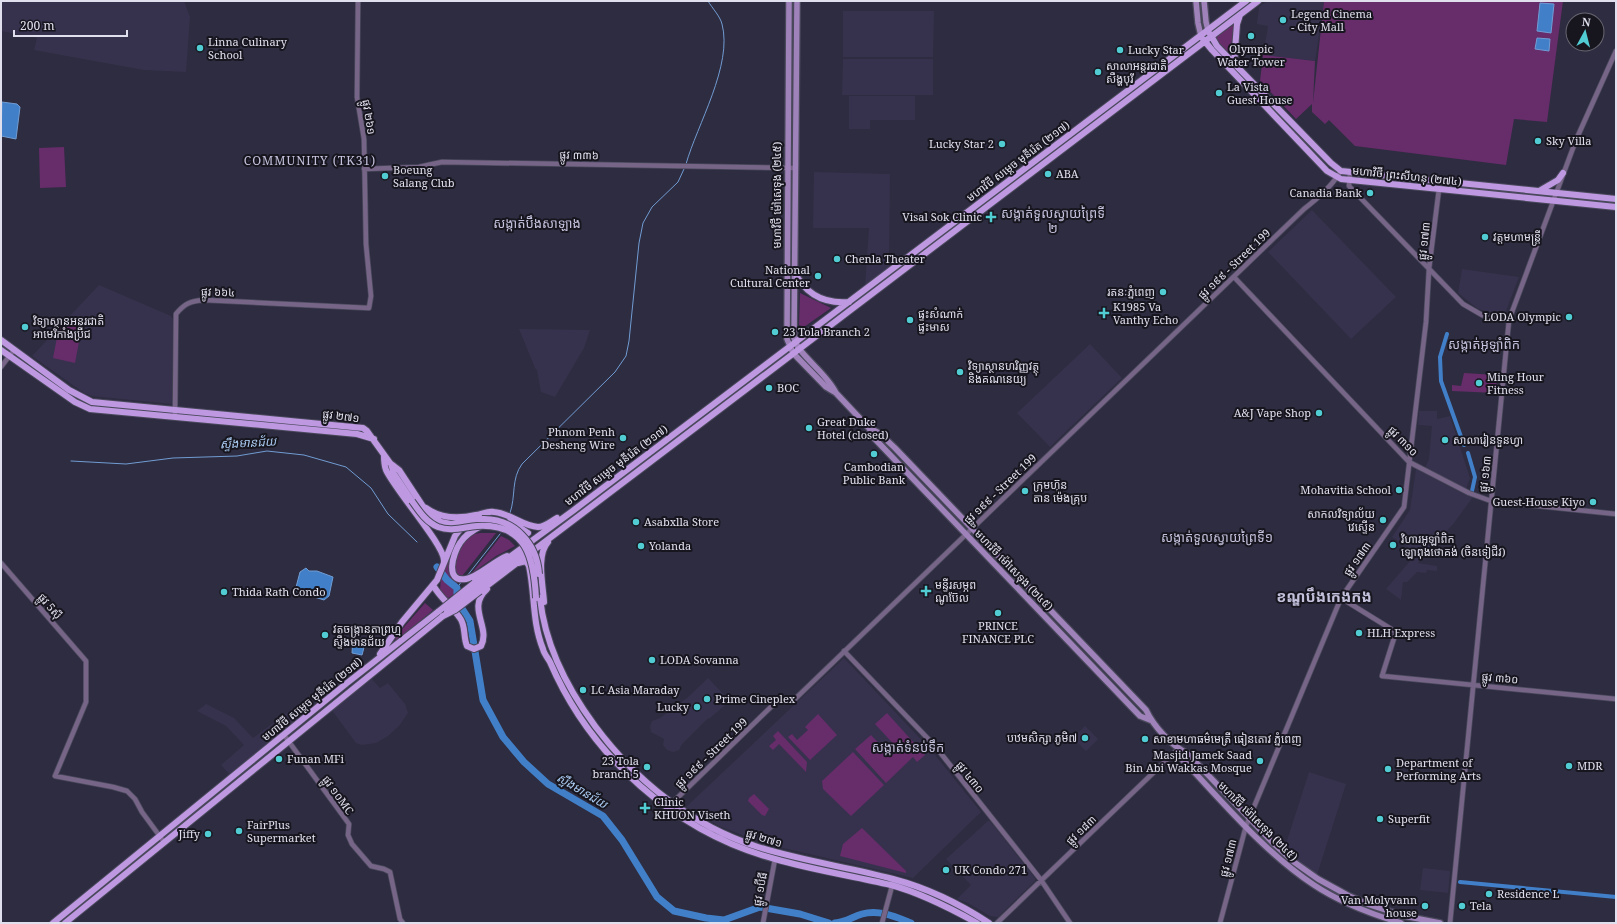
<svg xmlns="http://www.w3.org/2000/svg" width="1617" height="924" font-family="'Noto Serif','Noto Sans Khmer',serif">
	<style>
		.built { fill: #36324d }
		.green { fill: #672c6a }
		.water { fill: #4180c8; stroke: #719cd3 }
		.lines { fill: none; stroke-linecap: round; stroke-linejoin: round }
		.stream { stroke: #719cd3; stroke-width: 1 }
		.canal { stroke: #4180c8; stroke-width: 4 }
		.river { stroke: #4180c8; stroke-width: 7 }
		.tertiary-casing { stroke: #4a495c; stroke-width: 6 }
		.secondary-casing { stroke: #4a495c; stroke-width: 8 }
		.primary-casing { stroke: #4a495c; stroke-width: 8 }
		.tertiary { stroke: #776588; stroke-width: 4.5 }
		.secondary { stroke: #9f82ba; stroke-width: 5.5 }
		.primary { stroke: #be99e1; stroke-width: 6 }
		.primary-bridge-casing { stroke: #4a495c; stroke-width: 8; stroke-linecap: butt }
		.primary-bridge { stroke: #be99e1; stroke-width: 6 }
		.poi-dot { fill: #51ccd2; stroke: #17161f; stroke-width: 1.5 }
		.labels { text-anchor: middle; stroke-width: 4; stroke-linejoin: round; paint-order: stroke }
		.poi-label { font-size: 11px; fill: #e0dfed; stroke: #17161f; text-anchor: start }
		.street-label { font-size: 11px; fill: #e0dfed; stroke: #17161f }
		.neighbourhood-label { font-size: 12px; letter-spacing: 1px; fill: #c3c1db; stroke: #17161f }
		.water-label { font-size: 12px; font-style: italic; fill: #a9c9ef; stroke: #17161f }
		.quarter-label { font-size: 13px; fill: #c3c1db; stroke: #17161f }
		.district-label { font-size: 15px; font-weight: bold; fill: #c3c1db; stroke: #17161f }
	</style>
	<rect width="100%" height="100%" fill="#2e2c40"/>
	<path class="built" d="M1,1h183l6,16 -4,55 -42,-2 -110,-20 3,-12 -36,-7z
		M1267,1h57l-9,60 -52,-6 5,-29 -11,-2 2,-17z
		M843,11h91l-1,46h-90z
		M843,59h90v36h-91z
		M849,96h66v24h-45v9h-21z
		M814,172l76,2 -1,95 -24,18 4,-59h-56z
		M1312,210l84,87 -45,42 -83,-87z
		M1462,269l57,8 -15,39 -26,-7 -20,-16z
		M99,285l72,31 2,3 -1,85 -80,-8 -8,-3 -52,-37z
		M519,329l71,1 -6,18 -29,49 -14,-5 -4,-22 -2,-2z
		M1090,344l32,34 -72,69 -33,-34z
		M1419,411h18v8l13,-3 20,62 -4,11 -41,-21 4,-9 3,-33 -14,-1z
		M1416,469l48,25 1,-1 8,4 -19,26 -36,40 19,3v5l-10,-1 -1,3 -9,-1 -10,10h-4l-2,18 -15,-11 31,-36 -25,-16 18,-27z
		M844,658l87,92 50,62 -68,66 -134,-31 -32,-10 -28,-11 -33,-19z
		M708,678l22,23 -20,17 -3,1 -25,25 -3,6 -6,2 -6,-2 -4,-5 1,-6 -13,-7 -1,-6 2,-5 8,-3 27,-20z
		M372,679l8,9 8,-5 17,21 3,9 -9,13 -11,10 -12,7 -14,2 -6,-2 -25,-34z
		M206,704l28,14 19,20 39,-29 8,8 -71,57 -8,-9 23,-20 -18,-19 -29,-15z
		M1085,726l13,13 -12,12 -13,-13z
		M1309,772l37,12 -29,91 -33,-25z
		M988,821h2l45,57v3l-37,36 -8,-1 -22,-13 -11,-4 14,-14 -25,-26z
		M1423,868l27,3 -2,22 -28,-3z"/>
	<path class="green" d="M1324,1h239l-16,121 -33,-3 -8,46 -151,-19 -26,-26 -4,4 -13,-12v-8l-16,15 -36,-38 3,-26 52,6 -2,42z
		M1233,25l1,2 -4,26h-2l-13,-15z
		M64,147l2,40 -26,1 -1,-40z
		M800,293l31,15 -27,19 -5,-2z
		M60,322l22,4 -7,37 -22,-5z
		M1464,373l33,2 -1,18 -44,-2v-6l9,1z
		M480,533h16l-41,52 -12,-12 13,-32 3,-4z
		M501,536l8,4 6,6 -19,10 -24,17z
		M441,577l13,13v4l-7,5 -7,-9z
		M425,603l8,7 -37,31 -1,-3 3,-4z
		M887,713l38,42 -8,7 -4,-5 -27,26 -31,-34 16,-14 20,21 8,-6 -24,-26z
		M818,714l19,21 -27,25 -22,-23 4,-3 5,6 11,-10 -3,-3z
		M778,731l29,31 -1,10 -27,-28 -6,6 -4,-4 7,-6 -3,-4z
		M853,752l31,33 -33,31 -28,-27 -1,-8z
		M754,794l15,15 -4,7 -3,-1 -14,-14 1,-3z
		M862,828l44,43v2l-66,-17 3,-12z"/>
	<path class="water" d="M1540,3l14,1 -3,29 -14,-2z
		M1537,38l13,1 -1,12 -14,-2z
		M2,102l15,2 3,3 -4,32 -15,-3z
		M306,568l3,3h8l16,6 -4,19 -5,4 -29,-9 5,-19z
		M353,637l13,3 -4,15 -10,-2z"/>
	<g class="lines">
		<path class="stream" d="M686,164c11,-39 47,-99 36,-140 -2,-8 -10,-16 -14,-23
			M71,461l55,3 47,-6 64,-2 30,-5 37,4 42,12 25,21 17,26 29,28
			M510,513c6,-17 1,-34 12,-49l93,-92 11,-16 3,-15 10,-98 4,-20 9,-16 26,-25 6,-13
			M467,576l33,-42
			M457,588l5,-7"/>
		<path class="canal" d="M1447,334l-7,23 1,24 23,64
			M1468,453l7,24 -3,14
			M1460,882l156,15"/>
		<path class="river" d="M437,567l10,13 10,8v13l13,20 13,79 20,37 21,25 24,22 55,32 19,24 35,57 17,14 32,7 18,2 36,-13 40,7 29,9
			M835,923c11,-1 17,-6 27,-9 17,-5 34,3 49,9"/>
		<defs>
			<path id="tertiary" d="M364,169l55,-2 23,-5 353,6
				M1350,173l-1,13 114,118 19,11 27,5
				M1234,277l175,185 60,31 22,8 125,13
				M1,367l13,-17
				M175,413l1,-99c9,-11 15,-13 28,-14l165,8 2,-12 -5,-52 -2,-105 -7,-42 1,-96
				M1,563l85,98v41l-31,74 58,11 14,4 8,8 7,13 22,30
				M1341,598l55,34 -14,44 234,23
				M844,651l91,95 106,134 29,43
				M284,735l65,89 -1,11 4,9 19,22 13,3 6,3 10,47 3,4
				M670,805l106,-103c7,-4 12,1 19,-3l509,-490c13,-10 26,-21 35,-35
				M763,923l12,-64
				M882,923l10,-37
				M997,923l181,-174
				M1220,923l26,-97 95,-228 63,-91 22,-185 3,-53 10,-80
				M1450,923l59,-603 67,-180 40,-89"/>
			<path id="secondary" d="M789,1l-2,338 6,14 33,34 10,6 33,35 10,5 16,15 251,262c8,17 25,35 42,44l86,90 20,18 24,17 31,17 21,9 34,11 36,7
				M797,1l-3,337c4,17 33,35 42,55
				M1196,1l2,22 3,13
				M1204,1l2,21 2,8
				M869,428l5,10 266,278 10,4
				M1178,749l4,10c42,44 82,93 132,126 27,18 57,29 87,38"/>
			<path id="primary" d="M1210,34l7,12 114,117 10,8 275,28
				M1203,39l9,11 115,121 14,8 275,28
				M1234,63l3,-39 3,-9
				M1539,191l19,-11 5,-7
				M794,271c11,23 30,33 55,31
				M1,340l68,50 23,12 271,26 4,3 23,32 9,7 25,38 8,9 9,5 10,2 31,-5
				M1,350l74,52 15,7 267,25 17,5
				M384,455c0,4 0,10 2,15 9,20 59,76 58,91
				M391,464l3,10 18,27
				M426,508c15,11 32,11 50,7 6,-1 12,-4 18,-3 16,1 28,14 44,15 7,0 13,-6 19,-9
				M510,521l18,12
				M481,526c-8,4 -16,9 -21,17 -7,10 -16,40 6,36 12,-2 28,-18 41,-23
				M518,563l8,-2 3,5c6,27 3,56 14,83 1,5 5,9 7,13 41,95 125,170 225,197 38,11 78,17 116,26 30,8 59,23 86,38
				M474,583l100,-73 672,-509
				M433,585c7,13 19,21 27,33 6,8 3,19 7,28l7,3 7,-3c10,-19 -15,-38 6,-57
				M477,587l46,-34
				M480,591l778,-590
				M540,598c5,48 27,90 55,128 41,55 97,100 163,121 44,14 90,20 135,32 34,9 67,25 96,44
				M544,602c-1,-17 -8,-47 4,-60
				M380,654l22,-32 35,-42 18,-44 7,-9
				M53,923l294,-240 92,-72
				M65,923l378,-307"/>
		</defs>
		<use href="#tertiary" class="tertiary-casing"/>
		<use href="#secondary" class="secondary-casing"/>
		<use href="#primary" class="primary-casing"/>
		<use href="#tertiary" class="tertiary"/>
		<use href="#secondary" class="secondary"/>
		<use href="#primary" class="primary"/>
		<defs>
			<path id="primary-bridge" d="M412,501c7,10 14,21 26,26 13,5 26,0 39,-1 50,-3 57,33 59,72
				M482,519c32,-1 55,24 57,55
				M439,611l35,-28
				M447,612l30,-25
				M443,616l12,-6 25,-19"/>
		</defs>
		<use href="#primary-bridge" class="primary-bridge-casing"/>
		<use href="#primary-bridge" class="primary-bridge"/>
	</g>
	<g class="poi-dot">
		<circle cx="1283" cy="20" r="4"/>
		<circle cx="1251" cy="36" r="4"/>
		<circle cx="200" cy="48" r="4"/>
		<circle cx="1120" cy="50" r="4"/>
		<circle cx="1098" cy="72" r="4"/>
		<circle cx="1219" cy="93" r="4"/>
		<circle cx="1538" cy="141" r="4"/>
		<circle cx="1002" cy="144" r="4"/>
		<circle cx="1048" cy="174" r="4"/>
		<circle cx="385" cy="176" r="4"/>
		<circle cx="1370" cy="193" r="4"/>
		<path d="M989 211h4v4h4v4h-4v4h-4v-4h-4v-4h4z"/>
		<circle cx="1485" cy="237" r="4"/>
		<circle cx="837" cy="259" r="4"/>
		<circle cx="818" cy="276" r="4"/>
		<circle cx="1163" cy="292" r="4"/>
		<path d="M1102 307h4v4h4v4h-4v4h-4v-4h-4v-4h4z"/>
		<circle cx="1569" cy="317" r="4"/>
		<circle cx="910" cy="320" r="4"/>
		<circle cx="25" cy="327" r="4"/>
		<circle cx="775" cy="332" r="4"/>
		<circle cx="960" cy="372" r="4"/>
		<circle cx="1479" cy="383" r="4"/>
		<circle cx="769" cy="388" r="4"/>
		<circle cx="1319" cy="413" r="4"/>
		<circle cx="809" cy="428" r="4"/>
		<circle cx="623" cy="438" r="4"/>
		<circle cx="1445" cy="440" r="4"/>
		<circle cx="874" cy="454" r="4"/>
		<circle cx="1399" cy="490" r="4"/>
		<circle cx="1025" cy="491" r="4"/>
		<circle cx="1593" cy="502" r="4"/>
		<circle cx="1383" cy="520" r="4"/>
		<circle cx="636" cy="522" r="4"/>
		<circle cx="1393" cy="545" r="4"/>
		<circle cx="641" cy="546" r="4"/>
		<path d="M924 585h4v4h4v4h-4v4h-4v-4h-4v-4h4z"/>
		<circle cx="224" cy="592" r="4"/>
		<circle cx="998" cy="613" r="4"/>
		<circle cx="1359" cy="633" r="4"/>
		<circle cx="325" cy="635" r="4"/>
		<circle cx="652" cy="660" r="4"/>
		<circle cx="583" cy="690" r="4"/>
		<circle cx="707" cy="699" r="4"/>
		<circle cx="697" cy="707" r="4"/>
		<circle cx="1085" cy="738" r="4"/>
		<circle cx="1145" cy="739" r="4"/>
		<circle cx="279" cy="759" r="4"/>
		<circle cx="1260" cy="761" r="4"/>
		<circle cx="1569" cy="766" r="4"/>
		<circle cx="647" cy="767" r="4"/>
		<circle cx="1388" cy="769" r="4"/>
		<path d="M643 802h4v4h4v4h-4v4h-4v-4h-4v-4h4z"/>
		<circle cx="1380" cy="819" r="4"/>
		<circle cx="239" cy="831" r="4"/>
		<circle cx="208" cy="834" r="4"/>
		<circle cx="946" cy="870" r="4"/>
		<circle cx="1489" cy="894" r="4"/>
		<circle cx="1425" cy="906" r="4"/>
		<circle cx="1462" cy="906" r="4"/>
	</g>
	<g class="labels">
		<g class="poi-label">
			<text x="1291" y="18">Legend Cinema<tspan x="1291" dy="13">- City Mall</tspan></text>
			<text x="208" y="46">Linna Culinary<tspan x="208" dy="13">School</tspan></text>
			<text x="1251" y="53" text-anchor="middle">Olympic<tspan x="1251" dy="13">Water Tower</tspan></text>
			<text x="1128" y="54">Lucky Star</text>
			<text x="1106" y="70">សាលាអន្តរជាតិ<tspan x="1106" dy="13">សឹង្ហបុរី</tspan></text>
			<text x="1227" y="91">La Vista<tspan x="1227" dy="13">Guest House</tspan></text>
			<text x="1546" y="145">Sky Villa</text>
			<text x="994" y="148" text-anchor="end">Lucky Star 2</text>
			<text x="393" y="174">Boeung<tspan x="393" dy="13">Salang Club</tspan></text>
			<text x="1056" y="178">ABA</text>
			<text x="1362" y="197" text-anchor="end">Canadia Bank</text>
			<text x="982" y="221" text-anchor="end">Visal Sok Clinic</text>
			<text x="1493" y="241">វត្តមហាមន្រ្តី</text>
			<text x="845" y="263">Chenla Theater</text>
			<text x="810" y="274" text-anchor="end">National<tspan x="810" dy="13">Cultural Center</tspan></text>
			<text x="1155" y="296" text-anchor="end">រតនៈភ្នំពេញ</text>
			<text x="1113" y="311">K1985 Va<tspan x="1113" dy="13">Vanthy Echo</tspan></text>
			<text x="918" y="318">ផ្ទះសំណាក់<tspan x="918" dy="13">ផ្ទះមាស</tspan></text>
			<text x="1561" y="321" text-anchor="end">LODA Olympic</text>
			<text x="33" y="325">វិទ្យាស្ថានអន្តរជាតិ<tspan x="33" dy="13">អាមេរិកាំងប្រីជ</tspan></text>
			<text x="783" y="336">23 Tola Branch 2</text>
			<text x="968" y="370">វិទ្យាស្ថានហរិញ្ញវត្ថុ<tspan x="968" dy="13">និងគណនេយ្យ</tspan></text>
			<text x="1487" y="381">Ming Hour<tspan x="1487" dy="13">Fitness</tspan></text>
			<text x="777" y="392">BOC</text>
			<text x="1311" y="417" text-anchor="end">A&amp;J Vape Shop</text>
			<text x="817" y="426">Great Duke<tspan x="817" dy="13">Hotel (closed)</tspan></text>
			<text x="615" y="436" text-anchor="end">Phnom Penh<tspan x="615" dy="13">Desheng Wire</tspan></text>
			<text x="1453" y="444">សាលារៀនទួនហ្វា</text>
			<text x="874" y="471" text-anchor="middle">Cambodian<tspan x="874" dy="13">Public Bank</tspan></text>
			<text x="1033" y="489">ក្រុមហ៊ុន<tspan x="1033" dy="13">តាន ម៉េងគ្រុប</tspan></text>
			<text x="1391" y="494" text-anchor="end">Mohavitia School</text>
			<text x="1585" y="506" text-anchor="end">Guest-House Kiyo</text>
			<text x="1375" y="518" text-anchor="end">សាកលវិទ្យាល័យ<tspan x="1375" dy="13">វេស្ទើន</tspan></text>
			<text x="644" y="526">Asabxlla Store</text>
			<text x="1401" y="543">វិហារអូឡាំពិក<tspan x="1401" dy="13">ឡោពុងថោគង់ (ចិនទៀជីវ)</tspan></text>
			<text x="649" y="550">Yolanda</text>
			<text x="935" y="589">មន្ទីរសម្ភព<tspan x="935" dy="13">ណូប៊ែល</tspan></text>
			<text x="232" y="596">Thida Rath Condo</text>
			<text x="998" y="630" text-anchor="middle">PRINCE<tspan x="998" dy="13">FINANCE PLC</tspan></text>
			<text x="333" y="633">វត្តចង្ក្រានតាព្រហ្ម<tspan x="333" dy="13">ស្ទឹងមានជ័យ</tspan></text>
			<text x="1367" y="637">HLH Express</text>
			<text x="660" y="664">LODA Sovanna</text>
			<text x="591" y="694">LC Asia Maraday</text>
			<text x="715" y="703">Prime Cineplex</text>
			<text x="689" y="711" text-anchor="end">Lucky</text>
			<text x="1077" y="742" text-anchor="end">បឋមសិក្សា ភូមិ៧</text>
			<text x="1153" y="743">សាខាមហាធម៌មេត្រី ធៀនតោវ ភ្នំពេញ</text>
			<text x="1252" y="759" text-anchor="end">Masjid Jamek Saad<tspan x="1252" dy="13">Bin Abi Wakkas Mosque</tspan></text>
			<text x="287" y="763">Funan MFi</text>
			<text x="639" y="765" text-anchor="end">23 Tola<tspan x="639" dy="13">branch 5</tspan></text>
			<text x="1396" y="767">Department of<tspan x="1396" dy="13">Performing Arts</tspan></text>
			<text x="1577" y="770">MDR</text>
			<text x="654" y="806">Clinic<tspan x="654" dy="13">KHUON Viseth</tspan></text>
			<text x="1388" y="823">Superfit</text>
			<text x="247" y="829">FairPlus<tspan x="247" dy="13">Supermarket</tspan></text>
			<text x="200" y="838" text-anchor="end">Jiffy</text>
			<text x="954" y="874">UK Condo 271</text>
			<text x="1497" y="898">Residence L</text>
			<text x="1417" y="904" text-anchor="end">Van Molyvann<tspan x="1417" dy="13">house</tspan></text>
			<text x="1470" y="910">Tela</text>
		</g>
		<g class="street-label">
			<text transform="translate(369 117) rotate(81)" y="4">ផ្លូវ ២៦១</text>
			<text transform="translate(579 155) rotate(1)" y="4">ផ្លូវ ៣៣៦</text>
			<text transform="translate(1018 161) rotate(-37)" y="4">មហាវិថី សម្តេច មុនីរ៉េត (២១៧)</text>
			<text transform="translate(1407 176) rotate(6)" y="4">មហាវិថី ព្រះសីហនុ (២៧៤)</text>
			<text transform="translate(777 195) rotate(-90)" y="4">មហាវិថី ម៉ៅសេទុង (២៤៥)</text>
			<text transform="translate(1424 241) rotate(-84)" y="4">ផ្លូវ ១៧៣</text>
			<text transform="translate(1234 264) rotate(-44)" y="4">ផ្លូវ ១៩៩ - Street 199</text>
			<text transform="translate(218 292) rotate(2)" y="4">ផ្លូវ ៦៦៤</text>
			<text transform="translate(341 416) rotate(7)" y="4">ផ្លូវ ២៧១</text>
			<text transform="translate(1403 441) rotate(45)" y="4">ផ្លូវ ៣១០</text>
			<text transform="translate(616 465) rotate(-37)" y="4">មហាវិថី សម្តេច មុនីរ៉េត (២១៧)</text>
			<text transform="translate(1485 474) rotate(-84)" y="4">ផ្លូវ ១៦៣</text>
			<text transform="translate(1000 489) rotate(-44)" y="4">ផ្លូវ ១៩៩ - Street 199</text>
			<text transform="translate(1357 559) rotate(-55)" y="4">ផ្លូវ ១៧៣</text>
			<text transform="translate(1014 570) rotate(46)" y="4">មហាវិថី ម៉ៅសេទុង (២៤៥)</text>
			<text transform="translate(50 606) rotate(49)" y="4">ផ្លូវ 5ស៊ី</text>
			<text transform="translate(1500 678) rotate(5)" y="4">ផ្លូវ ៣៦០</text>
			<text transform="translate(312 699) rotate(-39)" y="4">មហាវិថី សម្តេច មុនីរ៉េត (២១៧)</text>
			<text transform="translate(711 753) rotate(-44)" y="4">ផ្លូវ ១៩៩ - Street 199</text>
			<text transform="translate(970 777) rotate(51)" y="4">ផ្លូវ ៤៣០</text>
			<text transform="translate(338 795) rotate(54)" y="4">ផ្លូវ ១០MC</text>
			<text transform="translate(1258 821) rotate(45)" y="4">មហាវិថី ម៉ៅសេទុង (២៤៥)</text>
			<text transform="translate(1081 830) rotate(-44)" y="4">ផ្លូវ ១៨៣</text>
			<text transform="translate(764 838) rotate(17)" y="4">ផ្លូវ ២៧១</text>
			<text transform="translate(1228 858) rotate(-76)" y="4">ផ្លូវ ១៧៣</text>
			<text transform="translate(760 889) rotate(-79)" y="4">ផ្លូវ ១ប៊ីធី</text>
		</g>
		<g class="neighbourhood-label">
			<text x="310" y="165">COMMUNITY (TK31)</text>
		</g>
		<g class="water-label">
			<text transform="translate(248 443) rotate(-3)" y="4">ស្ទឹងមានជ័យ</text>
			<text transform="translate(582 791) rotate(31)" y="4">ស្ទឹងមានជ័យ</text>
		</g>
		<g class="quarter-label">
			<text x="1053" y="218">សង្កាត់ទួលស្វាយព្រៃទី<tspan x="1053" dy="15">២</tspan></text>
			<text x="537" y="228">សង្កាត់បឹងសាឡាង</text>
			<text x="1484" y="349">សង្កាត់អូឡាំពិក</text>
			<text x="1217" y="542">សង្កាត់ទួលស្វាយព្រៃទី១</text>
			<text x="908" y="752">សង្កាត់ទំនប់ទឹក</text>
		</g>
		<g class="district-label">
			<text x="1324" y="602">ខណ្ឌបឹងកេងកង</text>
		</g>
	</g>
	<rect width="1617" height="924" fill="none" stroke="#e0dfed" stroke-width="4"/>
	<g transform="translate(1585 32) rotate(7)"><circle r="19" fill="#17161f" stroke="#676671"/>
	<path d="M0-3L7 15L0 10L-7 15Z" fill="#51ccd2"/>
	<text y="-6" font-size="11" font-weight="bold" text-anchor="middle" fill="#e0dfed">N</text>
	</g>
	<path d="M14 30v6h113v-6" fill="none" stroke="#e0dfed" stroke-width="2"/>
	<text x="20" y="30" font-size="12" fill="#e0dfed" stroke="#17161f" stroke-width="3" paint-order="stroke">200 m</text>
</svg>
